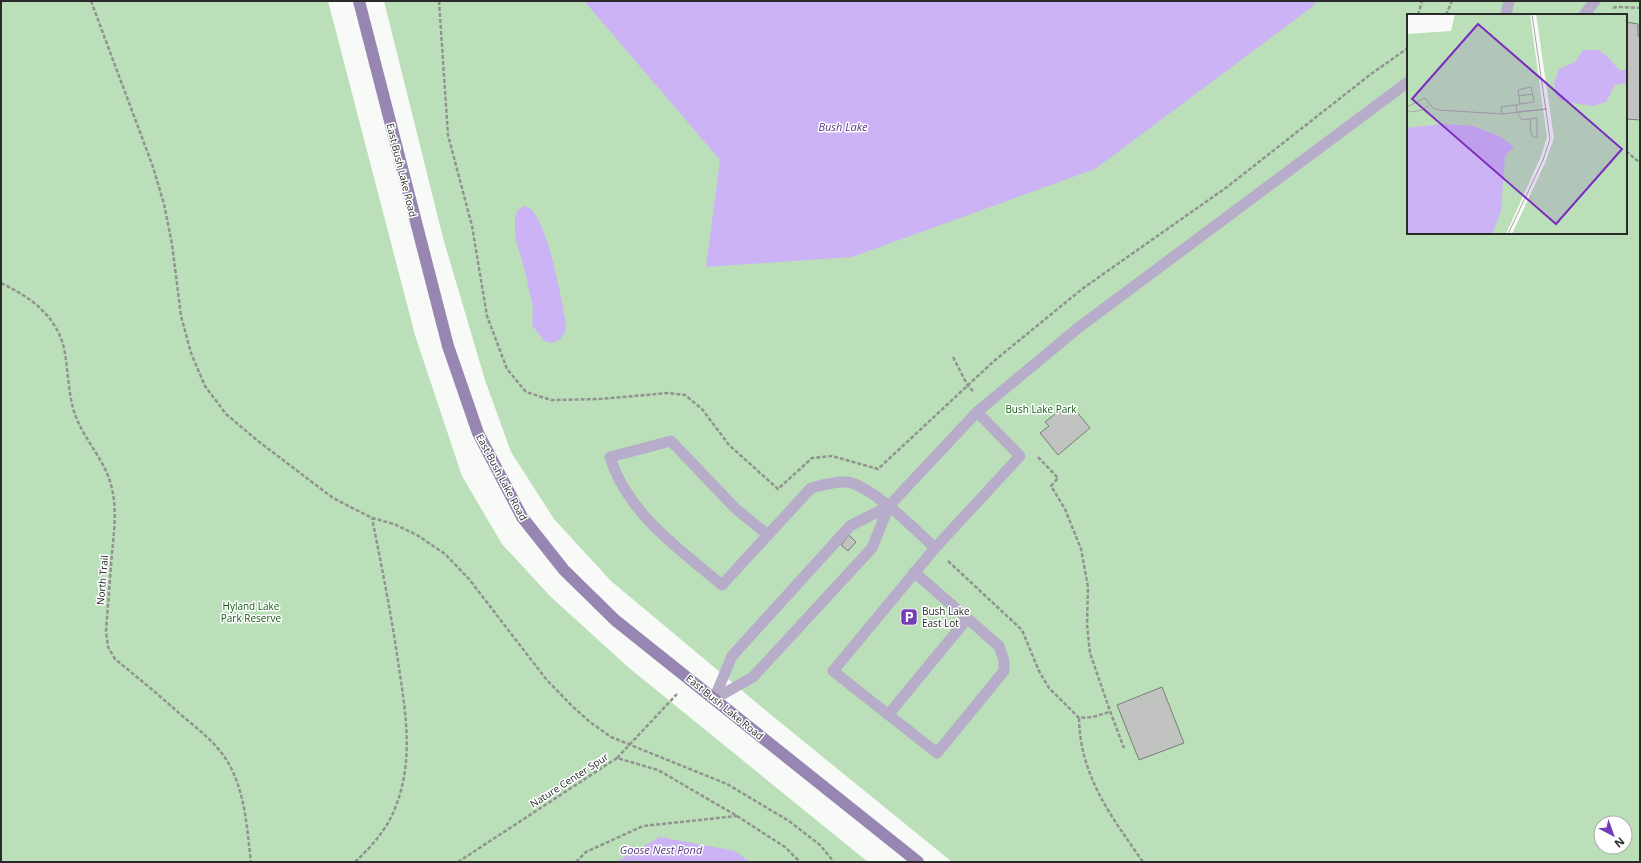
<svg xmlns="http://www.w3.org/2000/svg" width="1641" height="863" font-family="'Open Sans',sans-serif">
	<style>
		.green { fill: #bbe0b9; fill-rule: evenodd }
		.water { fill: #ccb3f5 }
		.building { fill: #c1c3c1; stroke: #797b78 }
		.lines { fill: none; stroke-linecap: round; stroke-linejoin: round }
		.path { stroke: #919391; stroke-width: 2.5; stroke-dasharray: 4 2; stroke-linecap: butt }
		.lane { stroke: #b7acc9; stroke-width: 11 }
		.secondary { stroke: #9686b1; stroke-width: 12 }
		.labels { text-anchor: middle; stroke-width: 3; stroke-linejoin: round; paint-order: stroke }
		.street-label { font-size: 10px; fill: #292a29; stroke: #fff }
		.park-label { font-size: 10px; fill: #105a12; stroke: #fff }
		.poi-label { font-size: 10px; fill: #292a29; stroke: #fff; text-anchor: start }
		.water-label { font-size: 11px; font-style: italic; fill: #593784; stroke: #fff }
		.inset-road { fill: none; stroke: #a5a7a5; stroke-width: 1 }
		.view { fill: #7b2cbf; fill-opacity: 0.15; stroke: #7b2cbf; stroke-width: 2 }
		.inset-edge { fill: none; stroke: #292a29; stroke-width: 2 }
	</style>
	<rect width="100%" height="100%" fill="#f7faf7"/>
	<path class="green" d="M1,1h327l87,334 47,141 40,68 49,53 77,70 240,195h-867z
		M384,1h1256v861h-688l-182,-148 -159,-133 -57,-62 -43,-67 -26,-72 -42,-142zM1408,15h218v218h-218zM1601,823h24v24h-24z"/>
	<path class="water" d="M584,1h733l-5,6 -217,162 -243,88 -146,10 14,-107z
		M524,206c23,2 37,95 42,116l-1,10 -5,7 -7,4 -9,-2 -12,-16 1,-17 -8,-37 -10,-34v-20l3,-7z
		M660,837l75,14 15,11h-134z"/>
	<path class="building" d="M1626,22l12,2v12h2v84l-14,-1z
		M1072,406l18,22 -32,27 -18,-22 9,-7 -4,-4 15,-12 3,4z
		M849,535l7,7 -8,9 -7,-6z
		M1162,687l22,56 -45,17 -22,-55z"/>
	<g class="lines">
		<path class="path" d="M91,1l62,166 11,37 8,40 9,72 10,37 14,33 21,28 32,27 75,57 39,20 22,6 23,11 28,19 24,25 77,100 26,27 18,16 21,15 116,47 62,37 31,24 14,17
			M439,1l9,134 24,91 15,90 20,53 19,23 25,8 49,-1 68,-6 17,2 17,14 27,36 49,44 34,-31 20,-2 46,13 116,-108 88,-72 145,-102 144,-113 37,-26
			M1613,8l3,-1 24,1
			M1418,15l4,-14
			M1446,15l6,-14
			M1626,151l14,12
			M1,283c29,14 55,32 63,65 4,20 4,41 9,60 8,30 33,51 39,81 5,21 2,43 0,64 -2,26 -4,52 -6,78l2,16 7,12c22,18 44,36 65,55 19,16 41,32 52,56 14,29 15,61 19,92
			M953,357l15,29 5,5
			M1038,457l20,21 -7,8 14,23 16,40 7,38 -1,38 3,28 20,58 14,37
			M948,561l74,69 17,41 10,17 30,30 14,-1 16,-5
			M1079,718c1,58 32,98 64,144
			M617,758l60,-64
			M355,862c18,-17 34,-35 42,-59 16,-44 9,-89 2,-135 -7,-50 -17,-100 -27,-150
			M458,862l159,-104 41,12 79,46 48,31 15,15
			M576,862l10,-10 57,-26 94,-10"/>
		<path class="lane" d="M1506,15l3,-14
			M1584,15l11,-14
			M768,535l-32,-26 -65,-68 -61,16c17,56 69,92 112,128l89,-97c11,-3 24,-7 36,-6 25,4 69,48 88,66l-102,123 104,82 67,-82v-10l-5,-15 -85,-74
			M935,548l85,-92 -43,-44
			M714,699l18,-43 118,-130 39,-20 88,-94 101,-84 330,-246
			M714,699l39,-22 119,-129 17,-42
			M888,715l79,-96"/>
		<path class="secondary" d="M359,1l89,345 30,87 44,84 42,53 51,50 303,242"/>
	</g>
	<defs>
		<symbol id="parking-square" viewBox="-11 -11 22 22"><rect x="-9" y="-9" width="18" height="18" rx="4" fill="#753db4" stroke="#fff"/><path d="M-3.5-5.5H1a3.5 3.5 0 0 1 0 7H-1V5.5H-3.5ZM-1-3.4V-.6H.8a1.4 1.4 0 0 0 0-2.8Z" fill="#fff"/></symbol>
	</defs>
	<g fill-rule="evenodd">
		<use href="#parking-square" x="899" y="607" width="20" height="20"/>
	</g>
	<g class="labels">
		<g class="street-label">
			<text transform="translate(402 170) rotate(76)" y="4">East Bush Lake Road</text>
			<text transform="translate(502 477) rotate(62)" y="4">East Bush Lake Road</text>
			<text transform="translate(102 580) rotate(-85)" y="4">North Trail</text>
			<text transform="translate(725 707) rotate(39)" y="4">East Bush Lake Road</text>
			<text transform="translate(569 780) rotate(-33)" y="4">Nature Center Spur</text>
		</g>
		<g class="park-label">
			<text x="1041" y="413">Bush Lake Park</text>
			<text x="251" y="610">Hyland Lake<tspan x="251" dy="12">Park Reserve</tspan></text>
		</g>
		<g class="poi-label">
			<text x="922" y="615">Bush Lake<tspan x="922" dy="12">East Lot</tspan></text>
		</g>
		<g class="water-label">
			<text x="843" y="131">Bush Lake</text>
			<text x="661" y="854">Goose Nest Pond</text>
		</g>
	</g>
	<g transform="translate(1407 14)">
		<rect width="220" height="220" fill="#f7faf7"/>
		<path d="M48,0h75l17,123 -5,17 -36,80h-99v-200l44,-3zM129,0h91v220h-115l33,-71 9,-25z" fill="#bbe0b9"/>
		<path d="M176,36h15l8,5 14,16 7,-2v14l-12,2 -9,17 -13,4 -31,-5 -6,-7 -2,-11 5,-14 16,-7zM34,110l32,2 28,11 13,10 -9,9 -4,55 -9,23h-85v-106z" fill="#ccb3f5"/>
		<path class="inset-road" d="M111,82l15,-2M113,90l-2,-14 13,-3 3,15 -14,2 -4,1 1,7 5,8 15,-2v20l-6,-3 -1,-16M0,93l18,-9 8,10 6,2 63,4 45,-5M0,95l3,3 13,-2 6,-5M110,98l30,-3M95,100l-1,-7 15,-2M101,220l35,-74 7,-21 -18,-125"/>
		<path class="view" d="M71,10l144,125 -66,75 -144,-125z"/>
		<rect width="220" height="220" class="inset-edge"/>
	</g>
	<rect width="1641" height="863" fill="none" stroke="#292a29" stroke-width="4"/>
	<g transform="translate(1613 835) rotate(139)"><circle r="19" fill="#ffffff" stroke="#a9aaa9"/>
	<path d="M0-3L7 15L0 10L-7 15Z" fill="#753db4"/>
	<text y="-6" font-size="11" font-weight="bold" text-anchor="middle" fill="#292a29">N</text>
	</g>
</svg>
